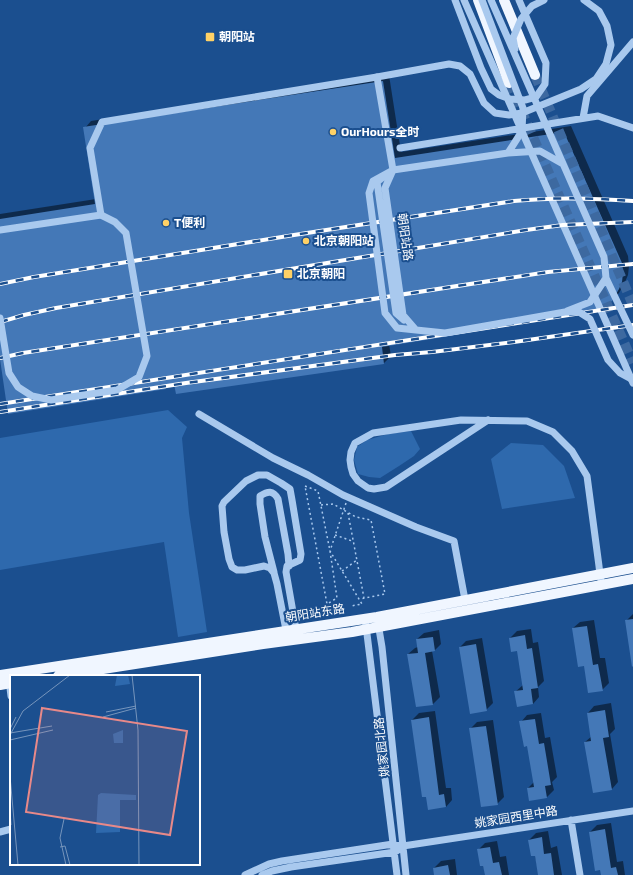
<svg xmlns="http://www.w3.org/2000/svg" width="633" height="875" font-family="'Exo 2','Noto Sans SC',sans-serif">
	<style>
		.green { fill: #2e69ad }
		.shadow { fill: #0007 }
		.building { fill: #4478b7 }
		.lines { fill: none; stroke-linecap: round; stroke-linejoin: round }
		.major-tunnel { stroke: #3d69a0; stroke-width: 10; stroke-dasharray: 10 5; stroke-linecap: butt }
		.path { stroke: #a9c9ee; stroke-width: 1.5; stroke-dasharray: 2 3; stroke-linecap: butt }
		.minor { stroke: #a9c9ee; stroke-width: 7 }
		.major { stroke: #f0f6ff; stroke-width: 10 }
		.rail-casing { stroke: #fff; stroke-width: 4 }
		.rail { stroke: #1b4f8f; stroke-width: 2.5; stroke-dasharray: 8; stroke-linecap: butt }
		.minor-bridge { stroke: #a9c9ee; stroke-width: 7 }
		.poi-dot { fill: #ffd166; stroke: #1b4f8f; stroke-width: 1.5 }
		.labels { text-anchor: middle; stroke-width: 4; stroke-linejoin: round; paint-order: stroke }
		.poi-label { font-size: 12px; font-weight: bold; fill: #fff; stroke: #1b4f8f; text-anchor: start }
		.street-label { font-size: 12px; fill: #fff; stroke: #1b4f8f }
		.inset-road { fill: none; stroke: #7695bc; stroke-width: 1 }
		.view { fill: #e88989; fill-opacity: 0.15; stroke: #e88989; stroke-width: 2 }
		.inset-edge { fill: none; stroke: #fff; stroke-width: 2 }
	</style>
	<rect width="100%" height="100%" fill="#1b4f8f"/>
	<path class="green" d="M168,410l19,17 -5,11 7,75 18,119 -29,5 -14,-95 -164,28v-132z
		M411,431l9,18 -6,7 -15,10 -19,12 -11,-1 -11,-3 -4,-14 3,-13 10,-7 21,-6z
		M511,443l32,2 21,21 11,32 -73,11 -11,-50z"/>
	<path class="shadow" d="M389,75l12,77 170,-26 57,130 1,10 -1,9 -3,7 -6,11 -7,7 -223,44 2,12 -7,7 -207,30 -2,-11 -5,1 -5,5 -165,-36v-138l96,-15 -11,-71 6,-7z
		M633,614v52l-7,-45z
		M594,620l6,38h5l4,25 -7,7 -17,-25 -12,-37 7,-6z
		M531,629l2,14 5,-1 6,39 -6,6 1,10 -6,7 -18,-12 8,-7 -5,-35 -8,-12 7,-7z
		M439,630l2,14 -6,6 -3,1 8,46 -7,7 -16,2 -9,-52 7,-6 3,-1 -1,-8 7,-6z
		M482,638l11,65 -7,7 -26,-63 6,-6z
		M611,703l4,26 -5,5 8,48 -6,7 -27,-47 7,-6 -4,-23 6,-7z
		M435,711l11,77h5l1,12 -6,7 -19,-11 -15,-76 7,-7z
		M541,713l4,25 5,-1 7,40 -5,5 2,8 -7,7 -17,3 -2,-12 6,-6 -6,-37 -7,-23 6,-7z
		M493,720l11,77 -7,7 -27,-75 7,-7z
		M611,823l6,39 6,-1 2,14h-23l-12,-43 7,-7z
		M548,831l3,17 6,-2 5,29h-23l-4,-20 -6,-15 7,-7z
		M497,841l3,16 6,-1 3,19h-23l-8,-25 7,-7z
		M455,859l2,16h-22l-1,-7 7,-7z"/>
	<path class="building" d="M383,81l12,77 169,-26 58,131 1,10 -1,9 -3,7 -7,12 -9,7 -12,5 -209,34 2,17 -208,30 -2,-10 -9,1 1,4 -158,25 -8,-55v-140l95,-15 -12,-77z
		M633,619v47l-1,1 -7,-47z
		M587,626l6,39 5,-1 5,27 -15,2 -4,-27 -6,1 -6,-39z
		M525,635l2,14 5,-1 6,40 -7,1 2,15 -16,3 -3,-16 9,-1 -6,-39 -6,1 -2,-14z
		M433,637l2,14 -10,2 8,52 -17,2 -9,-53 11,-1 -2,-14z
		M476,644l11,67 -17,3 -11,-67z
		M605,710l4,27 -6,1 9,52 -19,3 -9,-51 7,-1 -4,-28z
		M429,717l10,78 5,-1 2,13 -18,3 -2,-13h-4l-11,-77z
		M535,719l4,25 5,-1 7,42 -6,1 2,12 -18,3 -2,-13 7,-1 -7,-41 -3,1 -5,-26z
		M486,726l12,79 -17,2 -12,-79z
		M605,829l6,39 5,-1 2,8h-17l-1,-5 -5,1 -6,-39z
		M542,837l2,17 7,-1 3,22h-16l-3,-19h-4l-3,-16z
		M490,847l3,16 6,-1 3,13h-17l-2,-9h-3l-3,-17z
		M448,865l2,10h-16l-1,-7z"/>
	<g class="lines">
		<path class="major-tunnel" d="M535,75l98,230
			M509,83l124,280"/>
		<path class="path" d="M305,486l13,5 12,60 7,47 -10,6z
			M346,503l-16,48 32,53 -11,2
			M321,505l12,-1 23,13 15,3 14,74 -25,5
			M348,513l16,85
			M335,535l17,6
			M342,571l15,-11"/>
		<path class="minor" d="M455,0l26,68 10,21 8,6 11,4 15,1 11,-3 9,-13 1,-21 -27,-63
			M464,0l169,383
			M583,118l4,-22 46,-54
			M400,148l198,-32 35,12
			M101,215l-11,-67 12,-26 275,-45
			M199,414l74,44 35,17 35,20 73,32 38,14 11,59
			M488,420l-102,67 -12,2 -6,-1 -10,-7 -5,-7 -2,-7 -1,-7 1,-8 4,-9 18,-10 88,-13 66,1 26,11 19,19 15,25 12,90 1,9 2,10
			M274,572l-9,-35 -5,-33v-8c8,-5 13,-6 18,3l10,55 1,12
			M365,618l32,257
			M378,623l4,24 24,228
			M286,630l-9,-46 -3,-11 -4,-5 -6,-2 -19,4h-8l-5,-3 -3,-8 -5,-27 -2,-26 2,-4 22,-21 12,-6h9l14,8 9,6 2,11 9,54 -1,6 -13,6 -1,6 10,57
			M9,680l2,16
			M571,820l9,55
			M0,832l11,-3
			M245,875l24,-11 13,-3 111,-17 10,2 230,-35
			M262,875l10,-4 19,-4 104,-15 3,-2"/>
		<path class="major" d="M478,0l31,83
			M504,0l31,75
			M0,675l377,-58 256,-49
			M58,676l205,-32 89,-12 281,-53
			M0,685l11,-2"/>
		<defs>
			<path id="rail" d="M0,284l34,-7 260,-42 220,-34c40,-4 79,-3 119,0
				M0,322l24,-7 32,-7 470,-78 37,-5 70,-3
				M0,358l23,-5 525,-81 85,-8
				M0,404l633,-99
				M0,412l186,-29 209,-28 37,-3 82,-10 119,-17"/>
		</defs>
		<use href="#rail" class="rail-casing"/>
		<use href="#rail" class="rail"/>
		<path class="minor-bridge" d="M482,0l41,108 -1,23 -14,22 -115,17 -8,18 18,127 13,15 29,3 120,-21h14l11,7 18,41 12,13 13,7
			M491,0l113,257 2,21 27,57
			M515,49l-2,-11 8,-19 11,-13 12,-6
			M508,153l32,-2 23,13
			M393,170l-16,-93 72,-13 11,2 10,8 14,29 11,10 14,2 13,-2 59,-24 15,-10 10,-15 5,-19 -4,-19 -8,-15 -15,-11
			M393,170l-20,11 -4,12 16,120 12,15 19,2
			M382,178l-5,4 19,131 8,7
			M0,230l101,-15 14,7 11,11 21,123 -8,21 -22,13 -66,10 -19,-4 -14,-9 -9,-14 -9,-55
			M567,311l23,-9 16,-24"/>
	</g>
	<g class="poi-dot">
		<rect x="205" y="32" width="10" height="10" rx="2"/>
		<circle cx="333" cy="132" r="4"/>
		<circle cx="166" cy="223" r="4"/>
		<circle cx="306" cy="241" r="4"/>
		<rect x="283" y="269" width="10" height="10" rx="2"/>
	</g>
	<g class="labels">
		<g class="poi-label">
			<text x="219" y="41">朝阳站</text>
			<text x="341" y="136">OurHours全时</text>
			<text x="174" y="227">T便利</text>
			<text x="314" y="245">北京朝阳站</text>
			<text x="297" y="278">北京朝阳</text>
		</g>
		<g class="street-label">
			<text transform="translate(405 237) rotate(82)" y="4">朝阳站路</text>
			<text transform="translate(315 613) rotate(-9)" y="4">朝阳站东路</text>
			<text transform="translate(382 747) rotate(-96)" y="4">姚家园北路</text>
			<text transform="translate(516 817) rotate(-9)" y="4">姚家园西里中路</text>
		</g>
	</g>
	<g transform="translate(10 675)">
		<rect width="190" height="190" fill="#1b4f8f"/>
		<path d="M107,0h11l2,9 -15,2zM113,55v13h-9l-1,-9zM91,118l35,2v5h-16v32l-24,1 2,-38z" fill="#2e69ad"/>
		<path class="inset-road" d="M122,0l6,55 1,135M96,37l30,-6M93,42l33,-9M0,54l6,-12M0,58l42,-7M0,60l13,-24 47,-36M0,65l43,-10M0,101l8,89M0,135l1,15M54,144l-4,19 6,27M50,172l5,-1 5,19"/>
		<path class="view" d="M32,33l145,23 -17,104 -144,-23z"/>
		<rect width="190" height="190" class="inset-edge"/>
	</g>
</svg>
